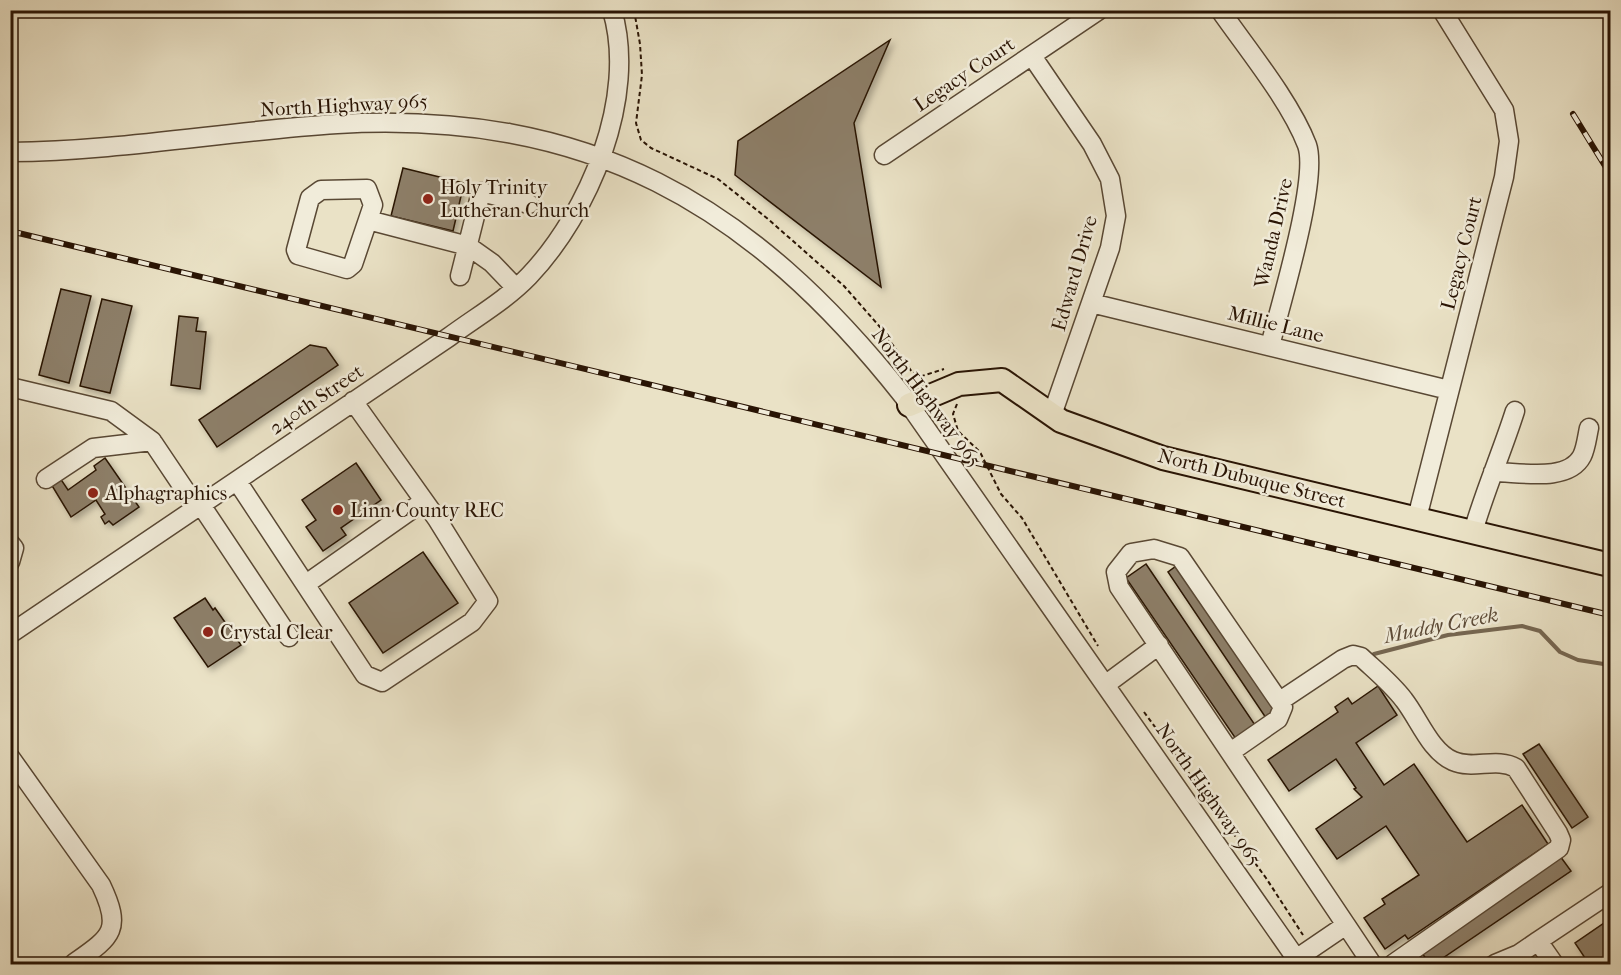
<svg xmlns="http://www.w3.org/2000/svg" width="1621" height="975" font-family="'IM FELL French Canon',serif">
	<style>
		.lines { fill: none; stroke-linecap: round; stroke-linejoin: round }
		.stream { stroke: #756651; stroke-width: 4 }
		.building { fill: #8d7f69; stroke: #291404; stroke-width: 1.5; filter: url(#shadow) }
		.minor-casing { stroke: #594834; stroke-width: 21 }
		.major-casing { stroke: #291404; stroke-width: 26 }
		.path { stroke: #291404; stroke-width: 2; stroke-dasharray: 4.5 3; stroke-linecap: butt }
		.minor { stroke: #f1ecda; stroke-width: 18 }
		.major { stroke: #eae2c6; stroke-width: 22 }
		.rail-casing { stroke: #291404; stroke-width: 6 }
		.rail { stroke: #f1ecda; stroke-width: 4; stroke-dasharray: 11; stroke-linecap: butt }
		.poi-dot { fill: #8f2418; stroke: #f1ecda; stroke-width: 2 }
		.labels { text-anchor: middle; stroke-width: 5; stroke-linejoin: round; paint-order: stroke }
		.street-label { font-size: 20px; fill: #291404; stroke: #f1ecda }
		.poi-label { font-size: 20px; fill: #291404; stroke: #f1ecda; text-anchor: start }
		.water-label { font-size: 21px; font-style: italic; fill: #5c4a37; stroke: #f1ecda }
	</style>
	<defs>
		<filter id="shadow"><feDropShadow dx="3.5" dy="3.5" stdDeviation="3" flood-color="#0004"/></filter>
	</defs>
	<rect width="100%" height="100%" fill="#eae2c6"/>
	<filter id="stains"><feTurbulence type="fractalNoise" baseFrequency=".00333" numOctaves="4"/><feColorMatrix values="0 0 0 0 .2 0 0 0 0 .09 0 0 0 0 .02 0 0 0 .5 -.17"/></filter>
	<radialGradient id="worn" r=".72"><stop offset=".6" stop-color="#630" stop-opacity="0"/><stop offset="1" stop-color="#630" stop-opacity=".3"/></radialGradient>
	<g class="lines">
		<path class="stream" d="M1374,654l74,-19 74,-9 18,5 20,21 18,8 32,5"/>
	</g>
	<path class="building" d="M890,40l-36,83 27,164 -146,-112 3,-34z
		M403,168l61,15 -11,48 -62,-15z
		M61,289l30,7 -22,87 -30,-8z
		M102,299l30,7 -22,87 -30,-7z
		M179,316l19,2 -2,13 10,1 -6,57 -29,-4z
		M310,345l16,3 12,17 -121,82 -18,-27z
		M105,458l34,49 -26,18 -4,-4 -4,3 -4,-7 4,-3 -9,-14 -25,17 -20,-33 9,-6 8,12 28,-20 -2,-4z
		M356,463l25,37 -40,28 5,7 -23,16 -17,-24 10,-7 -14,-20z
		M423,552l35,51 -75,50 -34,-50z
		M1183,561l99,146 -16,11 -98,-146z
		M1146,564l109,161 -19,14 -110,-161z
		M205,598l8,12 2,-2 26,37 -33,22 -34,-49z
		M1378,686l19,29 -41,28 28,42 30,-21 53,78 55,-37 26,39 -140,95 -3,-4 -20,14 -21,-31 21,-14 -3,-5 37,-24 -33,-49 -49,33 -21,-30 46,-32 -8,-8 2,-1 -20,-29 -47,32 -21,-31 70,-48 -3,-5 13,-9 4,6z
		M1539,744l49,73 -16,11 -49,-74z
		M1560,856l11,15 -137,93h-4l-9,-12z
		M1610,919v43l-4,2h-17l-14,-21z"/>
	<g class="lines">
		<defs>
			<path id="minor" d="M1220,10c28,40 70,91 87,135 12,34 -27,161 -37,201
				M1032,56l60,88 18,35 6,37 -6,32 -58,167
				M10,152c109,-1 218,-21 327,-28 251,-14 413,78 567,273l396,567
				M884,155l215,-145
				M367,189l6,16 -20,59 -6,5 -49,-14 -2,-5 14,-52 11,-8z
				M368,220l100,26 24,17 24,25
				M460,276l21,-84 48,12
				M1091,303l358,87
				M10,387l101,24 41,30 45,67
				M1493,472c26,0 75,11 89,-16 4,-8 5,-19 7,-28
				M46,479l47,-31 59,-7
				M237,481l128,194 17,7 90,-60 16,-21 -51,-82 -84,-118
				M201,505l88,132
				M1417,518l87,-341 5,-36 -5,-31 -62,-100
				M1473,532c12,-42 29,-80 42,-121
				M10,543l4,5 -4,14
				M306,584l118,-83
				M10,634l439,-297c27,-20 57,-37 80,-61 60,-63 109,-179 83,-266
				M1105,685l54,-40
				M1280,701l63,-42 10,-4 8,2c15,14 31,27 43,43 15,19 26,51 49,61 20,9 44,-4 63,7l42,65 3,7 -2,8 -166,116
				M1232,751l46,-32 5,-12 -103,-150 -26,-8 -23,4 -15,19 3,15 227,338 -50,34
				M10,757l91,128c22,46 10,52 -28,79
				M1346,925l26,39
				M1495,964l24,-10 19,-13
				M1554,964l-16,-23 72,-48"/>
			<path id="major" d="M909,405l50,-21 43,-4 59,41 102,37 447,107"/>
		</defs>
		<use href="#minor" class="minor-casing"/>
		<use href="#major" class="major-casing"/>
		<path class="path" d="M634,10l6,34 2,31 -6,48 5,17 10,8 67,31 50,40 76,67 36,41 32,45 10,4 22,-7
			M957,404l-4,10 5,17 22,21 21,42 21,24 76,128
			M1144,712l122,166 37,57"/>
		<use href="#minor" class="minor"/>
		<use href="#major" class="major"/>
		<defs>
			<path id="rail" d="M1573,114l37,60
				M10,231l1600,384"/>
		</defs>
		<use href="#rail" class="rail-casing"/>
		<use href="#rail" class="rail"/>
	</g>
	<g class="poi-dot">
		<circle cx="428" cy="199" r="6"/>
		<circle cx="93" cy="493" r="6"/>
		<circle cx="338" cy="510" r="6"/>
		<circle cx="208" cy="632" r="6"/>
	</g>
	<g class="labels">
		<g class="street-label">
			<text transform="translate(964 74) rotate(-34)" y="7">Legacy Court</text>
			<text transform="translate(344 105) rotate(-3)" y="7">North Highway 965</text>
			<text transform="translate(1273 233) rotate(-77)" y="7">Wanda Drive</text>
			<text transform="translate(1461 253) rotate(-76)" y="7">Legacy Court</text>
			<text transform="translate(1074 273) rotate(-74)" y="7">Edward Drive</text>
			<text transform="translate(1276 324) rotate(14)" y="7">Millie Lane</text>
			<text transform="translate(927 397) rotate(53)" y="7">North Highway 965</text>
			<text transform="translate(316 399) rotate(-34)" y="7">240th Street</text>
			<text transform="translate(1252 478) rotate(14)" y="7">North Dubuque Street</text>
			<text transform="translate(1209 794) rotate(55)" y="7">North Highway 965</text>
		</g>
		<g class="poi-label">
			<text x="440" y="194">Holy Trinity<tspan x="440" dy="23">Lutheran Church</tspan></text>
			<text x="105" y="500">Alphagraphics</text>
			<text x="350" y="517">Linn County REC</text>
			<text x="220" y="639">Crystal Clear</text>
		</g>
		<g class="water-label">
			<text transform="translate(1441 625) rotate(-11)" y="7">Muddy Creek</text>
		</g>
	</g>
	<rect width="1621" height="975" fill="none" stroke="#eae2c6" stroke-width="36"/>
	<rect x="12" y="12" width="1597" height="951" fill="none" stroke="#291404" stroke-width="3"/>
	<rect x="18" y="18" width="1585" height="939" fill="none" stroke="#291404" stroke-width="1.5"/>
	<rect width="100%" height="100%" filter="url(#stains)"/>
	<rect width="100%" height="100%" fill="url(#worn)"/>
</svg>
